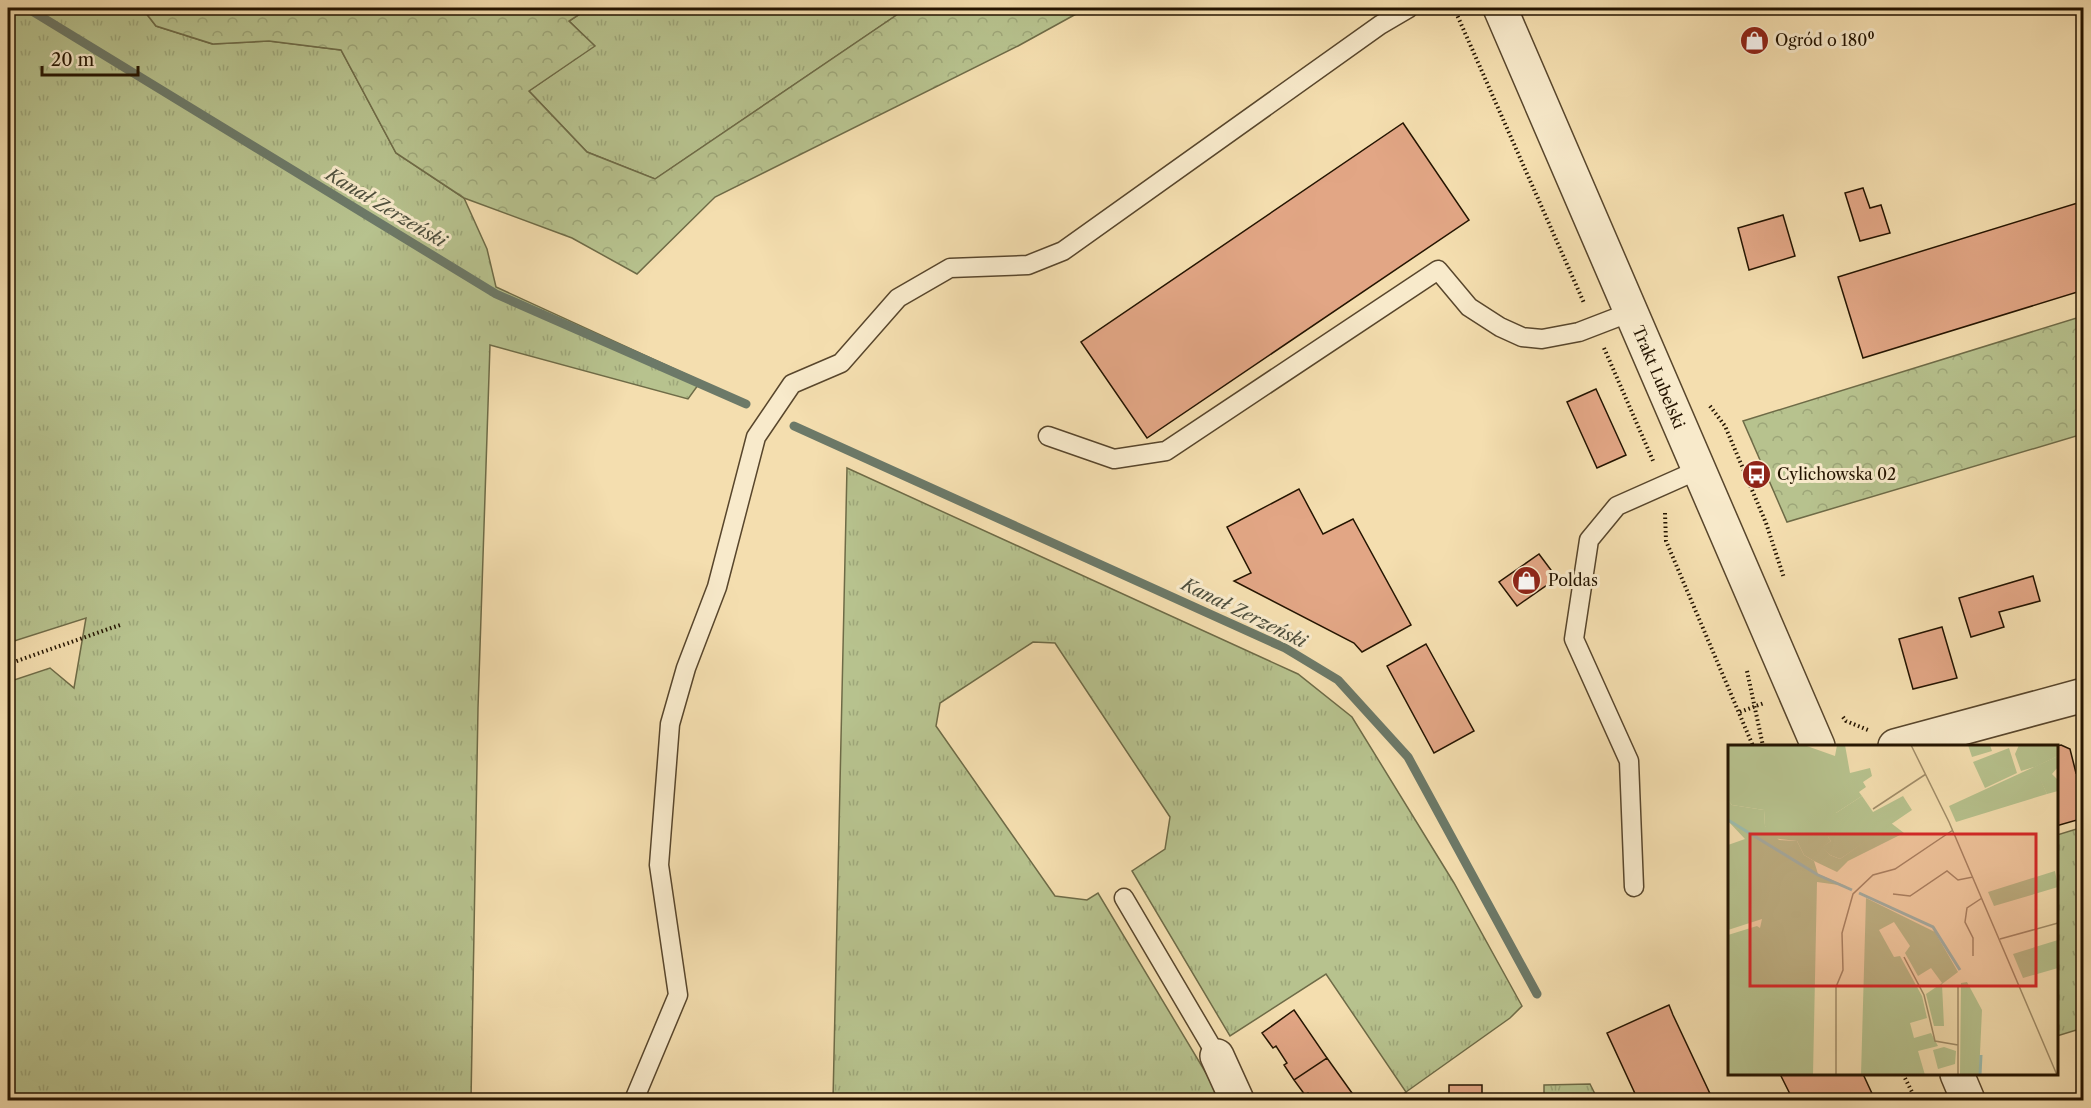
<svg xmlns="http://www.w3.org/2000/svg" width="2091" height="1108" font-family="'Libre Caslon Text',serif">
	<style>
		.grass { fill: url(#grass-tufts); stroke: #6e6b47; stroke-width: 1.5 }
		.forest { fill: url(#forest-crowns); stroke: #6e6b47; stroke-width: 1.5 }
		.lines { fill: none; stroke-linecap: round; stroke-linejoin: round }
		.stream { stroke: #6c7968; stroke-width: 9 }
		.building { fill: #e2a685; stroke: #241400; stroke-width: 1.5 }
		.service-casing { stroke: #58462c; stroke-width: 21 }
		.minor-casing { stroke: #58462c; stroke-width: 36 }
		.tertiary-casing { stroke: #58462c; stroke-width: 36 }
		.path { stroke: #241400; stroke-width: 4; stroke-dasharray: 1.5 3; stroke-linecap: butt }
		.service { stroke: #f8eacb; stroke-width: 18 }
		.minor { stroke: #f8eacb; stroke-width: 33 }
		.tertiary { stroke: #f8eacb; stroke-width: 33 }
		.labels { text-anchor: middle; stroke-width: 6; stroke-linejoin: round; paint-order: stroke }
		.poi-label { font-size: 16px; fill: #241400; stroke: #f8eacb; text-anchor: start }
		.street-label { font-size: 16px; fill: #241400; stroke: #f8eacb }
		.water-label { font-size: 18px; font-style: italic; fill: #4e4f3d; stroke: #f8eacb }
		.inset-river { fill: none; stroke: #9cbcae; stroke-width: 3 }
		.inset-road { fill: none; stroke: #a18d69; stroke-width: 1.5 }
		.view { fill: #d62828; fill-opacity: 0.15; stroke: #d62828; stroke-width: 3 }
		.inset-edge { fill: none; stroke: #241400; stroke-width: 3 }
	</style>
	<defs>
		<pattern id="grass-tufts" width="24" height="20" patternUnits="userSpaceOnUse" patternTransform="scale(1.5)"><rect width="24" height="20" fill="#b7c28e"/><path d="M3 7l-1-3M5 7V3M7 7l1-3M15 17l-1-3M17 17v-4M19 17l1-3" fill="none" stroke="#9da679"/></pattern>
		<pattern id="forest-crowns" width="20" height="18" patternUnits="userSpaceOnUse" patternTransform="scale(1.5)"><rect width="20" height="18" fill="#b7c28e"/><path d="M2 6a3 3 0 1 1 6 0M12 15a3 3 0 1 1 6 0" fill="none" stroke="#9da679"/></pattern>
	</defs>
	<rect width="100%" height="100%" fill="#f4deaf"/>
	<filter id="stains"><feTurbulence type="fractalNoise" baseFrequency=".00333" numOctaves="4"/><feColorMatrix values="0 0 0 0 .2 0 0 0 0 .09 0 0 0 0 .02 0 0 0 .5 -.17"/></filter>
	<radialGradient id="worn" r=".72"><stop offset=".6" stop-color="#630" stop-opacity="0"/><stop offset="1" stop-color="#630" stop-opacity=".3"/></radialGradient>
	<path class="grass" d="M8,8h134l14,18 56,18 57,-3 72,9 55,103 68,45 23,51 9,38 205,94 -13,18 -198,-54 -12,363 -7,392h-463v-418l42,-14 24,20 12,-70 -78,25z
		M589,8h318l-252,171 -68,-27 -58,-61 65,-45 -25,-25z
		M847,468l451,206 54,43 102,166 68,123 -12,12 -104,74 1,8h-13l12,-8 -80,-118 -96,62 -98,-165 33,-22 5,-32 -115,-174 -22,-1 -93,61 -4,23 119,170 32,4 11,-7 111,185 10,22h-386z
		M2083,827v201l-26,8v-201z
		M1590,1084l8,16h-54v-15z"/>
	<path class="forest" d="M142,8h447l-20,13 26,25 -66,45 58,61 68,27 252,-171h180l-69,38 -303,151 -78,77 -65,-36 -108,-40 -68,-45 -55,-103 -72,-9 -56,3 -57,-18z
		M2083,316v118l-296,88 -44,-101z"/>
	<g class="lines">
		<path class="stream" d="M27,8l469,286 250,110
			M794,426l491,222 53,32 70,77 129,237"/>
	</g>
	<path class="building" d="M1403,123l66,97 -322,218 -66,-96z
		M1863,188l7,20 11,-3 9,28 -30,8 -15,-48z
		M2084,201v89l-221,68 -25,-81z
		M1783,215l12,41 -46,14 -11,-42z
		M1596,389l30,66 -29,13 -30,-66z
		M1299,489l24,45 30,-15 58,106 -49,27 -8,-9 -120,-62 17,-8 -24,-46z
		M1539,554l18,24 -40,28 -18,-24z
		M2033,576l7,25 -41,11 5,15 -33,10 -12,-39z
		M1942,627l15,51 -44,11 -14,-50z
		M1426,644l48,87 -40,22 -47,-87z
		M2061,745l9,4 6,24 8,-2v47l-28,8v-80z
		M1669,1005l4,10 40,85h-75l-31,-67z
		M1294,1010l33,48 -33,22 -10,-15 3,-2 -11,-17 -3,2 -11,-15z
		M1327,1058l30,42h-44l-5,-7 -3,2 -11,-15z
		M1780,1074h83l12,26h-82z
		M1449,1085h33v15h-33z"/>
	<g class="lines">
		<defs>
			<path id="service" d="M1048,436l66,23 52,-8 272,-181 31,37 31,20 22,10 20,2 37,-7 52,-20
				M1634,887l-5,-126 -55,-122 15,-99 28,-34 81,-36
				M1124,898l93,158
				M634,1100l44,-105 -19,-130 11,-141 16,-56 31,-81 39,-150 36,-53 49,-21 57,-65 52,-30 78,-3 35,-14 317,-226 29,-17"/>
			<path id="minor" d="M1895,746l189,-51
				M1217,1056l20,44"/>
			<path id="tertiary" d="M1500,8l318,738
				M1957,1074l11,26"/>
		</defs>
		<use href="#service" class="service-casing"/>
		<use href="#minor" class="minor-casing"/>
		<use href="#tertiary" class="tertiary-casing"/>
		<path class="path" d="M1454,8l130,295
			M1604,348l50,115
			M1710,406l15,20 41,97 18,55
			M1665,513l1,28 87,205
			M8,664l112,-39
			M1747,671l16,75
			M1740,712l24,-9
			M1843,717l3,4 22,9
			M1903,1074l13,26"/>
		<use href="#service" class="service"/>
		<use href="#minor" class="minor"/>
		<use href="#tertiary" class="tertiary"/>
	</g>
	<defs>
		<symbol id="shop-disc" viewBox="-11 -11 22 22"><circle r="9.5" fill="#8f2418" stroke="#f8eacb"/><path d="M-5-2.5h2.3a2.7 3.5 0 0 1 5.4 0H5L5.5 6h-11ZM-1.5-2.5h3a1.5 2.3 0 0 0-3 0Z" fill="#fff"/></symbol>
		<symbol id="bus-disc" viewBox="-11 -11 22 22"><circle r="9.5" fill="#8f2418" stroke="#f8eacb"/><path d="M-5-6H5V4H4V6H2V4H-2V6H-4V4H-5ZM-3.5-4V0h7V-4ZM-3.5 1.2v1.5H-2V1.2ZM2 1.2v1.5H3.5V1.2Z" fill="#fff"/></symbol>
	</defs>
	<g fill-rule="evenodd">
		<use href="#shop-disc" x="1738" y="24" width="33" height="33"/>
		<use href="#bus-disc" x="1740" y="458" width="33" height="33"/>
		<use href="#shop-disc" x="1510" y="564" width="33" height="33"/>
	</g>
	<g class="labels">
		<g class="poi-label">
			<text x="1775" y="46">Ogród o 180⁰</text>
			<text x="1777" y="480">Cylichowska 02</text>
			<text x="1548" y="586">Poldas</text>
		</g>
		<g class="street-label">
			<text transform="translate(1659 377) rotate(67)" y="6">Trakt Lubelski</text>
		</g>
		<g class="water-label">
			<text transform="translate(386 208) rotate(31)" y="6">Kanał Zerzeński</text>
			<text transform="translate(1244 613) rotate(26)" y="6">Kanał Zerzeński</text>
		</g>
	</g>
	<g transform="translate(1728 745)">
		<rect width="330" height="330" fill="#f4deaf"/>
		<path d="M291,0h39v11l-23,11 12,27 -91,28 -7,-16 85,-39 -13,4 -6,-17zM281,3l8,25 -32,15 -12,-26zM134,51l11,16 30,-16 9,14 -72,49 -10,-4 -8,-8 9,-6 -3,-4 8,-24zM0,55l4,5 32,5 1,16 14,14 18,1 7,14 10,6 4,13 28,12 -29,-4 -4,193h-85v-140l29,-9 3,2 2,-9 -34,11v-85l17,-6 -17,-18zM138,153l69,34 23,40 -16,12 2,42h-10l-8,-32 16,-11 -11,-15 -13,8 -13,-23 5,-7 -16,-24 -15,8 15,27 6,-1 22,40 5,22 -17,5 4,15 17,-5 7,13 -20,5 7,24h-64zM330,195v28l-35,10 -10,-24zM239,237l15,28 -3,65h-19l1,-92zM216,302l12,4 -1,13 -17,5 -5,-19z" fill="#b7c28e"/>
		<path d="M0,0h76l31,11 2,-11h8l5,28 20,-5 2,8 -9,6 3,5 -7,5 3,4 -26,17 6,15 -14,9 3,4 -8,6 7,8 10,4 51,-36 13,10 -56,28 -11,11 -23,-11 -10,-6 -7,-14 -26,-3 -6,-12 -1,-16 -32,-5 -4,-5zM240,0h22l2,6 -20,6zM330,11v11l-6,7 6,6v11l-11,3 -13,-27zM327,126l3,16 -64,19 -6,-14z" fill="#b7c28e"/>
		<path class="inset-river" d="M0,75l90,55 34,15M131,148l74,34 27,43M252,330l1,-20"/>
		<path class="inset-road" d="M183,0l38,77 108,253M145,64l53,-35M165,149l17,2 37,-25 11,9 15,-3M272,194l58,-16M245,211v-18l-8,-16 2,-14 15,-10M176,212l20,38 11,46 23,4M108,330v-88l7,-17 -1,-37 11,-39 20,-19 22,-6 58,-39M230,330v-90"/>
		<path class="view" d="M22,89h286v152h-286z"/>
		<rect width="330" height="330" class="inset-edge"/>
	</g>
	<rect width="2091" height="1108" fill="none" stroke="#f4deaf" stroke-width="30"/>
	<rect x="9" y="9" width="2073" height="1090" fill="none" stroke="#241400" stroke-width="3"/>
	<rect x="15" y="15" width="2061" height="1078" fill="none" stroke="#241400" stroke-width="1.5"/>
	<path d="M42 66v9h96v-9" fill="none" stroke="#241400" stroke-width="3"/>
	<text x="51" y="66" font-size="18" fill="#241400" stroke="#f8eacb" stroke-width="4.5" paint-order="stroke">20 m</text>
	<rect width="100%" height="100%" filter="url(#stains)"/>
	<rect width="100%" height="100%" fill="url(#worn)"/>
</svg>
